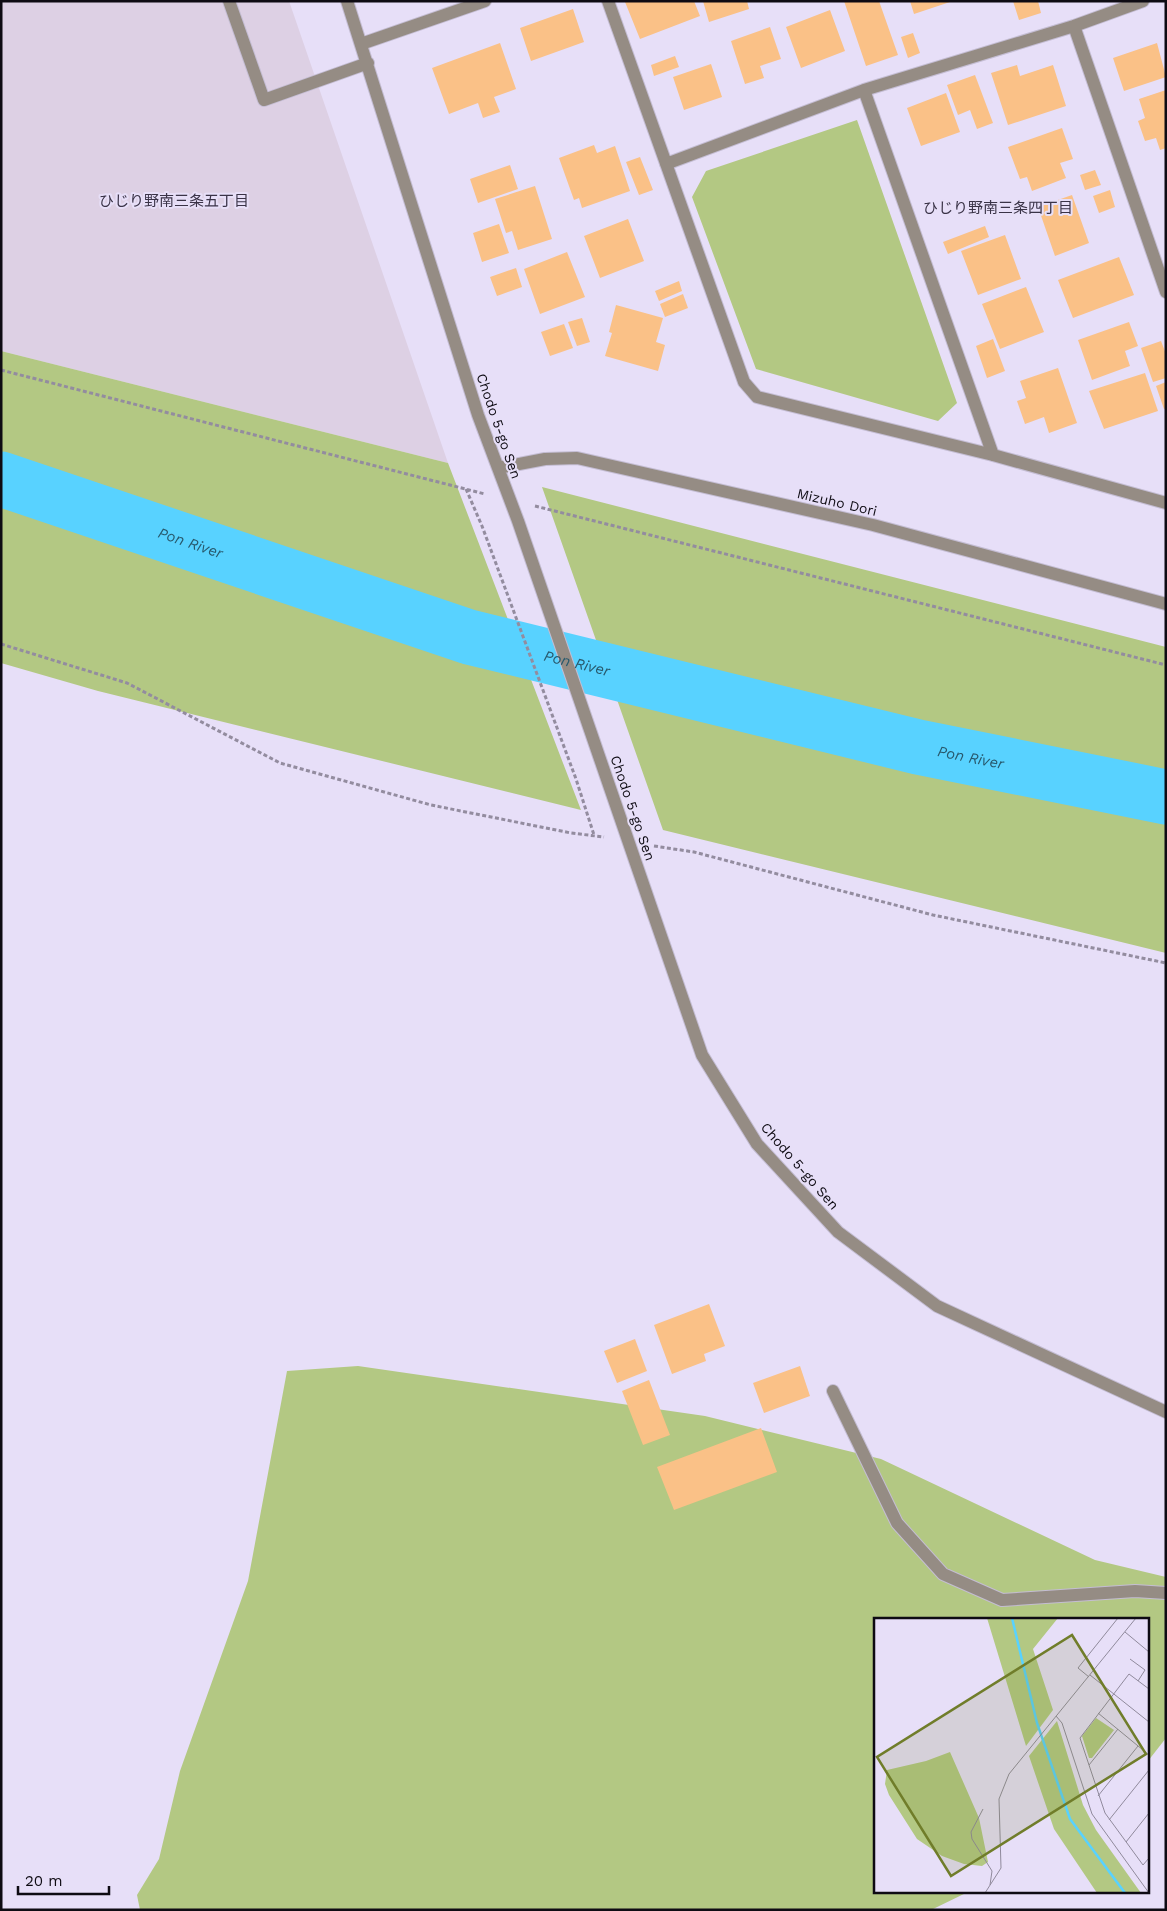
<svg xmlns="http://www.w3.org/2000/svg" width="1167" height="1911" font-family="'Work Sans','Noto Sans JP',sans-serif">
	<style>
		.commercial { fill: #ddd0e4 }
		.green { fill: #b3c883 }
		.lines { fill: none; stroke-linecap: round; stroke-linejoin: round }
		.river { stroke: #58d2ff; stroke-width: 55 }
		.building { fill: #fac187 }
		.minor-casing { stroke: #c4bdd3; stroke-width: 14 }
		.path { stroke: #938c9f; stroke-width: 3; stroke-dasharray: 4 2.5; stroke-linecap: butt }
		.minor { stroke: #958c84; stroke-width: 12 }
		.labels { text-anchor: middle; stroke-width: 4; stroke-linejoin: round; paint-order: stroke }
		.street-label { font-size: 14px; fill: #0e0b13; stroke: #e7dff8 }
		.neighbourhood-label { font-size: 15px; fill: #3a3347; stroke: #e7dff8 }
		.water-label { font-size: 15px; font-style: italic; fill: #28596d; stroke: #e7dff8 }
		.inset-river { fill: none; stroke: #58d2ff; stroke-width: 2.5 }
		.inset-road { fill: none; stroke: #908a9c; stroke-width: 1 }
		.view { fill: #707d2a; fill-opacity: 0.15; stroke: #707d2a; stroke-width: 2.5 }
		.inset-edge { fill: none; stroke: #0e0b13; stroke-width: 2.5 }
	</style>
	<rect width="100%" height="100%" fill="#e7dff8"/>
	<path class="commercial" d="M1,1h288l159,462 -447,-112z"/>
	<path class="green" d="M857,120l100,283 -19,18 -182,-52 -64,-172 14,-26z
		M1,351l447,112 133,347 -483,-119 -97,-28z
		M542,487l624,160v306l-503,-123z
		M358,1366l347,50 176,43 214,101 71,17v161l-18,23v-141h-272v272h92l-37,18h-791l-3,-15 22,-36 21,-88 68,-190 39,-210z"/>
	<g class="lines">
		<path class="river" id="s1" d="M1,479l468,158 449,110 248,50"/>
	</g>
	<path class="building" d="M628,1h66l6,15 -60,23 -15,-37z
		M703,1h44l2,8 -40,13z
		M844,1h35l19,54 -32,11z
		M910,1h40v1l-36,12z
		M1013,1h25l3,12 -22,7z
		M573,9l11,33 -53,19 -11,-33z
		M830,10l15,41 -44,17 -15,-41z
		M770,27l11,32 -21,7 4,12 -19,6 -14,-43z
		M913,33l7,20 -12,5 -7,-21z
		M500,43l16,46 -22,8 6,15 -17,6 -5,-15 -29,11 -17,-46z
		M1157,43l9,34 -42,14 -11,-33z
		M675,56l4,11 -25,9 -3,-11z
		M711,64l11,33 -38,13 -11,-33z
		M1017,65l3,11 33,-11 13,41 -58,19 -17,-52z
		M975,75l18,48 -16,6 -7,-19 -12,5 -11,-30z
		M1166,90v58l-6,2 -4,-12 -11,3 -7,-20 7,-3 -6,-19z
		M946,93l14,39 -39,14 -14,-38z
		M1062,128l11,31 -13,4 6,15 -34,13 -5,-14 -7,2 -12,-32z
		M594,145l3,8 18,-7 15,45 -48,17 -3,-10 -5,2 -15,-42z
		M640,157l13,33 -14,5 -13,-33z
		M510,165l8,24 -40,14 -8,-24z
		M1095,170l6,15 -16,5 -5,-15z
		M535,186l17,53 -34,11 -6,-19 -6,2 -11,-34z
		M1110,190l5,17 -16,6 -6,-17z
		M1072,195l17,48 -34,13 -17,-49z
		M628,219l16,42 -44,17 -16,-42z
		M499,224l10,29 -27,9 -9,-29z
		M985,226l4,11 -41,17 -5,-12z
		M1005,235l16,44 -43,16 -17,-44z
		M567,252l18,45 -45,17 -16,-45z
		M1119,257l15,38 -61,23 -15,-38z
		M516,268l6,19 -25,9 -7,-19z
		M679,281l3,10 -23,10 -4,-10z
		M1026,287l18,45 -44,17 -18,-45z
		M683,294l5,14 -23,9 -5,-13z
		M616,305l47,13 -7,24 9,3 -7,26 -53,-15 7,-23 -3,-1z
		M582,318l8,24 -13,4 -9,-24z
		M1129,322l9,24 -13,5 5,15 -38,14 -14,-40z
		M564,324l9,24 -23,8 -9,-24z
		M993,339l12,32 -18,7 -11,-32z
		M1161,341l5,13v24l-13,4 -12,-34z
		M1058,368l19,55 -28,10 -5,-16 -19,7 -8,-23 9,-3 -6,-17z
		M1145,373l13,38 -54,18 -15,-38z
		M1166,382v26l-2,1 -8,-23z
		M709,1304l16,42 -21,8 2,7 -34,13 -18,-49z
		M635,1339l12,32 -30,12 -13,-32z
		M800,1366l10,30 -46,17 -11,-30z
		M649,1380l21,55 -27,10 -21,-54z
		M761,1428l16,44 -103,38 -17,-43z"/>
	<g class="lines">
		<defs>
			<path id="minor" d="M229,1l35,99 104,-37
				M347,1l131,414 40,106 184,534 55,89 81,88 99,74 229,106
				M608,1l136,381 13,15 236,58 173,48
				M1074,26l92,266
				M361,44l124,-43
				M864,90l129,365
				M666,164l198,-74 210,-64 69,-25
				M498,468l47,-9 32,-1 296,67 293,79
				M833,1391l64,132 46,51 59,26 133,-9 31,2"/>
		</defs>
		<use href="#minor" class="minor-casing"/>
		<path class="path" d="M1,370l484,124
			M466,489l16,37 94,253 18,56
			M535,506l631,159
			M1,644l126,39 153,80 151,42 140,28 33,4
			M654,846l40,6 239,63 233,48"/>
		<use href="#minor" class="minor"/>
	</g>
	<g class="labels">
		<g class="street-label">
			<text transform="translate(499 426) rotate(71)" y="5">Chodo 5-go Sen</text>
			<text transform="translate(837 502) rotate(13)" y="5">Mizuho Dori</text>
			<text transform="translate(633 808) rotate(71)" y="5">Chodo 5-go Sen</text>
			<text transform="translate(800 1166) rotate(49)" y="5">Chodo 5-go Sen</text>
		</g>
		<g class="neighbourhood-label">
			<text x="174" y="206">ひじり野南三条五丁目</text>
			<text x="998" y="213">ひじり野南三条四丁目</text>
		</g>
		<g class="water-label">
			<text dy="5" stroke="none"><textPath href="#s1" startOffset="200">Pon River</textPath></text>
			<text dy="5" stroke="none"><textPath href="#s1" startOffset="605">Pon River</textPath></text>
			<text dy="5" stroke="none"><textPath href="#s1" startOffset="1010">Pon River</textPath></text>
		</g>
	</g>
	<g transform="translate(874 1618)">
		<rect width="275" height="275" fill="#e7dff8"/>
		<path d="M113,0h71l-25,31 20,61 -27,36zM222,100l18,12 -22,28h-3l-7,-22zM183,103l26,84 13,25 45,63h-44l-43,-64 -25,-73zM76,134l29,66 9,44 -6,4 -18,-2 -22,-8 -25,-17 -28,-44 -4,-11 2,-14 39,-9z" fill="#b3c883"/>
		<path class="inset-river" d="M138,0l25,105 33,96 55,74"/>
		<path class="inset-road" d="M251,14l24,20M256,41l15,11 -7,11M216,57l59,47M215,59l-11,-9 40,-50M275,71l-20,-15 -49,64 25,75 38,52 6,-7M224,95l51,42M182,98l6,7 30,91 57,79M215,147l29,-36M224,178l40,-50M109,191l-12,23 1,7 20,32 -2,14M235,202l40,-50M252,224l23,-29M111,275l16,-25 -2,-69 10,-25 127,-156"/>
		<path class="view" d="M198,17l74,119 -195,122 -74,-119z"/>
		<rect width="275" height="275" class="inset-edge"/>
	</g>
	<rect width="1167" height="1911" fill="none" stroke="#0e0b13" stroke-width="5"/>
	<path d="M18 1886v8h91v-8" fill="none" stroke="#0e0b13" stroke-width="2.5"/>
	<text x="25" y="1886" font-size="15" fill="#0e0b13" stroke="#e7dff8" stroke-width="4" paint-order="stroke">20 m</text>
</svg>
